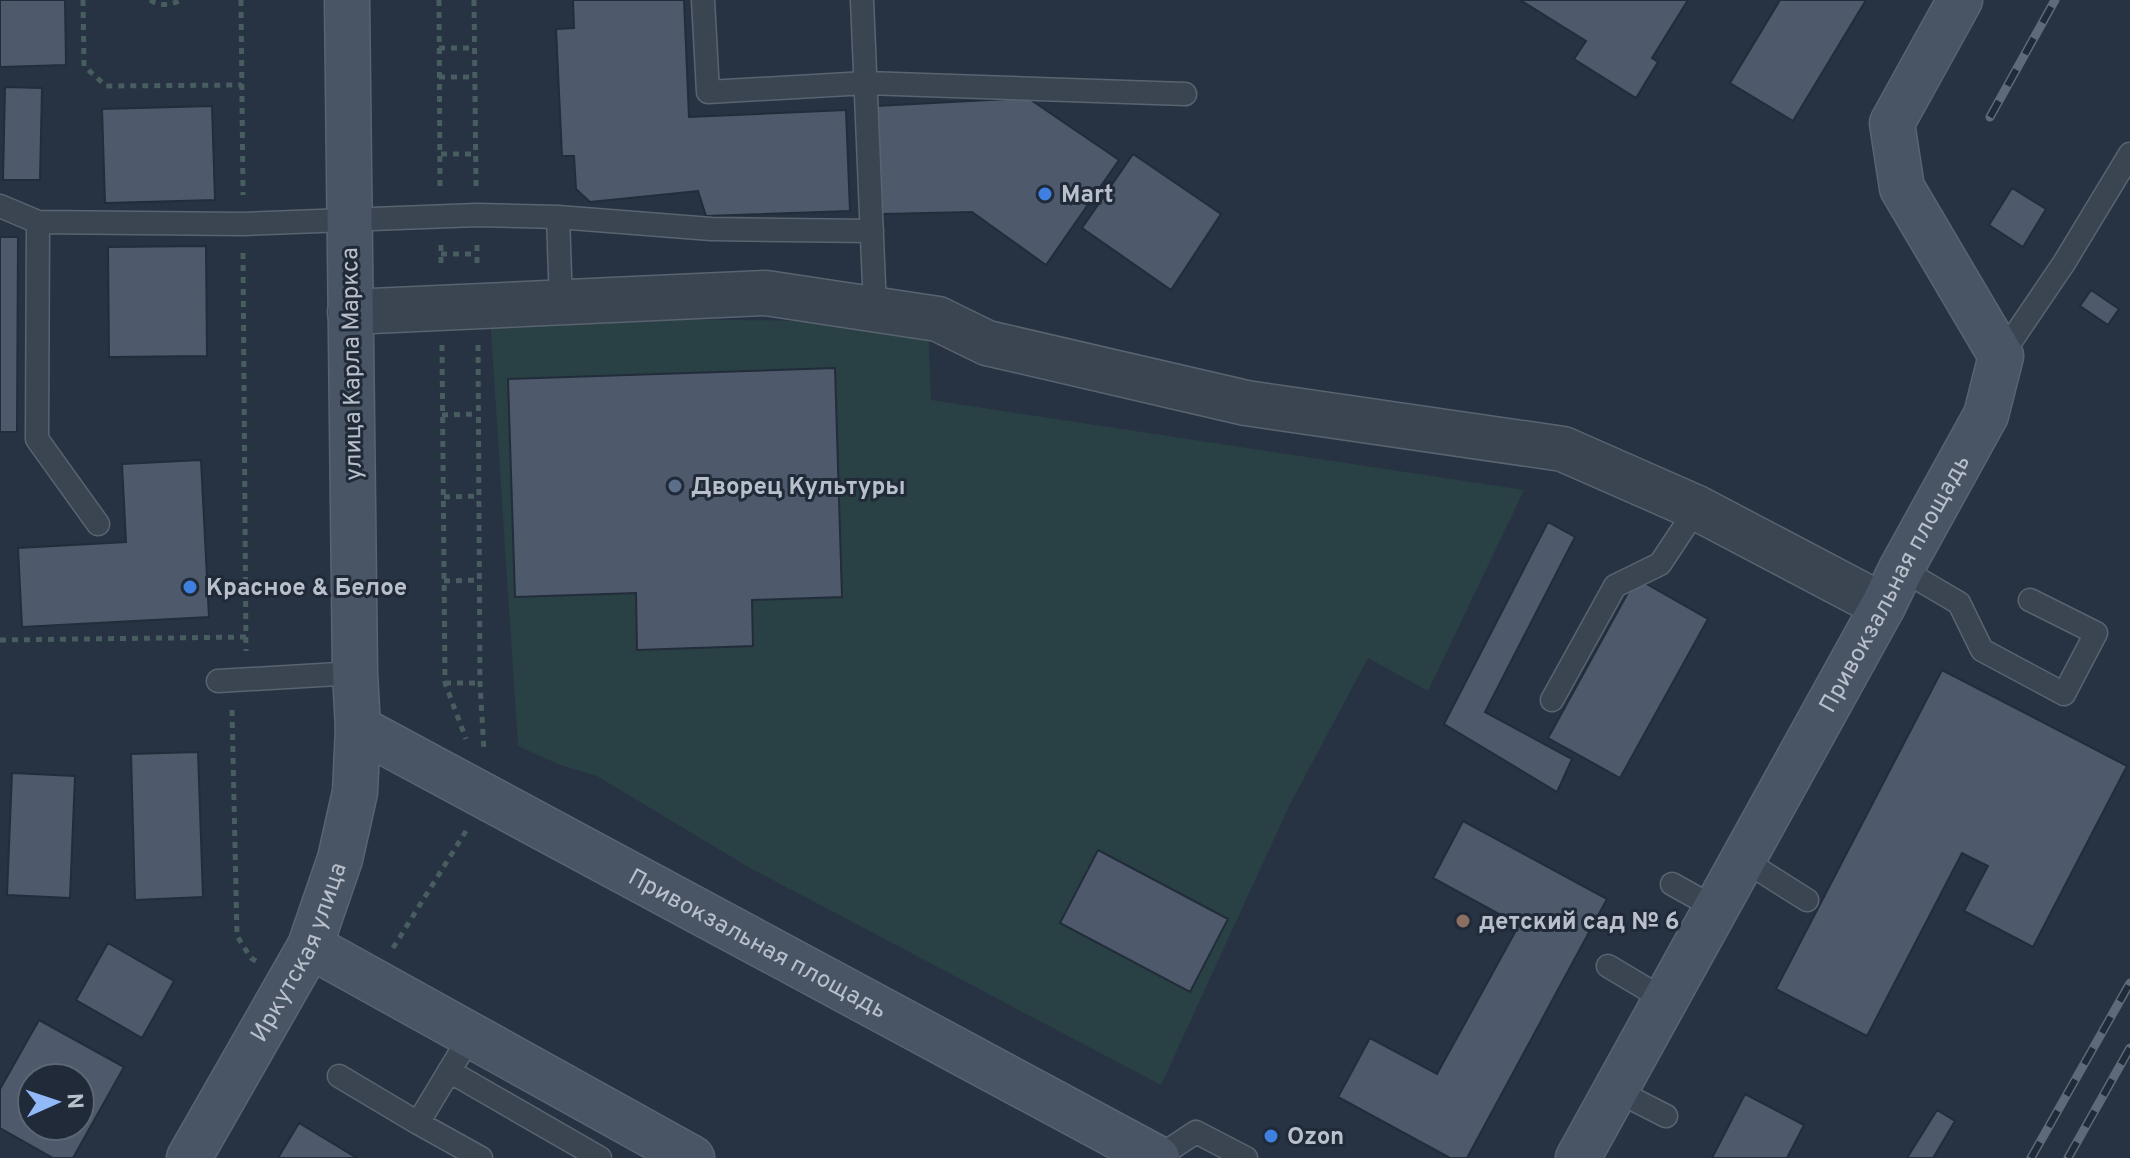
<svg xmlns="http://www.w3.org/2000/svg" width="2130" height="1158" font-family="Overpass,sans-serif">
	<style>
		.green { fill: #294144 }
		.building { fill: #4e5a6c; stroke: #222c3a; stroke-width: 2; fill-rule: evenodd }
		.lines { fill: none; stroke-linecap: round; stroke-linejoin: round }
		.lane-casing { stroke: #5a6370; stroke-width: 25 }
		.street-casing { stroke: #5a6370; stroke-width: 47 }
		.secondary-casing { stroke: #5a6370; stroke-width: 47 }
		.path { stroke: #475d60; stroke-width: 5; stroke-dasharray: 6 6; stroke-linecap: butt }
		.lane { stroke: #3b4552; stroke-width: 22 }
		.street { stroke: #3b4552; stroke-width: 44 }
		.secondary { stroke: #495465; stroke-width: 44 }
		.rail-casing { stroke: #5e6979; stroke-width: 9 }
		.rail { stroke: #202a38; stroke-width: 6; stroke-dasharray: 18; stroke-linecap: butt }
		.shop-dot { fill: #3f7fe0; stroke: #202a38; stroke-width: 3 }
		.service-dot { fill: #5c6f8a; stroke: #202a38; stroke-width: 3 }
		.education-dot { fill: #8d6e63; stroke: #202a38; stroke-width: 3 }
		.labels { text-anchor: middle; stroke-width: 6; stroke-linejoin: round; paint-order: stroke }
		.poi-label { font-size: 24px; font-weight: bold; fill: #b9c0cc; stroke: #202a38; text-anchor: start }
		.street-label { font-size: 24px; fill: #b9c0cc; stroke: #202a38 }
	</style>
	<rect width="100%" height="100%" fill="#273343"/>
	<path class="green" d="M490,316l438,7 3,77 593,90 -96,201 -60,-33 -79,148 -128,279 -411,-217 -153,-92 -37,-11 -42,-19z"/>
	<path class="building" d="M0,0h65l1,65 -66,2z
		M573,0h111l5,117 157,-7 4,101 -144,5 -8,-25 -108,11 -14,-13 -2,-33h-12l-6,-127 18,-1z
		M1520,0h168l-36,58 6,4 -22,36 -62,-39 12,-18z
		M1780,0h86l-73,121 -63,-38z
		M5,87l37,1 -2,92h-37z
		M1028,98l91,62 -73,105 -74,-53 -90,2 -6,-108z
		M212,106l3,94 -110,3 -3,-94z
		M1133,154l88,60 -50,76 -89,-62z
		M2012,188l34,21 -23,38 -34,-22z
		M0,237h18l-1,195h-17z
		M206,246l1,110 -98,1 -1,-110z
		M2091,290l28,19 -11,16 -28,-19z
		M835,368l7,229 -90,3 1,46 -116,4 -1,-57 -121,4 -7,-218z
		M201,460l8,157 -187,10 -4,-79 108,-6 -4,-78z
		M1548,522l27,15 -90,175 87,47 -15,33 -113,-68z
		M1636,578l72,41 -88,159 -72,-40z
		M1942,670l185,96 -94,181 -69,-36 24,-45 -26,-13 -95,183 -91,-47z
		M198,752l5,145 -68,3 -4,-146z
		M12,773l63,3 -5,122 -63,-3z
		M1463,821l144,78 -140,259h-17l-112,-61 32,-59 67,36 82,-149 -86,-47z
		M1098,850l130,69 -38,73 -130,-69z
		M108,943l66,38 -32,57 -66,-38z
		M39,1020l85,47 -51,91h-20l-53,-30v-39zM32,1078h48v48h-48z
		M1745,1094l59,31 -17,33h-75z
		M1937,1110l18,11 -22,37h-26z
		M299,1123l58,35h-79z"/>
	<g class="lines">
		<defs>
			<path id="lane" d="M703,0l5,92 158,-9 319,11
				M862,0l13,309
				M0,206l38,16 205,2 234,-9 81,2
				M38,222l-1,217 61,85
				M561,303l-3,-86 153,12 161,2
				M2001,356l63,-93 66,-109
				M1901,569l58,34 23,47 82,44 32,-61 -66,-33
				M218,681l137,-8
				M1552,700l63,-114 45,-22 37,-56
				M1742,859l65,41
				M1672,884l43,24
				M1608,966l57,34
				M471,1035l-53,88 63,35
				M449,1071l151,87
				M339,1076l79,47
				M1615,1090l51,26
				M1157,1158l39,-26 50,26"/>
			<path id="street" d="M350,312l416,-19 172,26 49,24 259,60 317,46 134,59 186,98"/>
			<g id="secondary">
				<path id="s1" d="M358,728l799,430"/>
				<path d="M310,946l382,212"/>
				<path id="s2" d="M189,1158l121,-212 30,-87 15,-67 3,-64 -3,-55 -8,-673"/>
				<path id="s3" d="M1578,1158l305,-552 18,-37 85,-154 15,-59 -99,-168 -10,-65 68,-123"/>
			</g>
		</defs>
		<use href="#lane" class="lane-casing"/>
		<use href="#street" class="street-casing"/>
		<use href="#secondary" class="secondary-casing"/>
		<path class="path" d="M83,0l1,66 22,20 136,-1
			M150,0c10,7 21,5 31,0
			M241,0l2,195
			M439,0l1,187
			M474,0l2,187
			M439,48h36
			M439,77h36
			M441,154h34
			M441,245v22
			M477,245v22
			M243,253l3,398
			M441,254h35
			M442,345l3,338 21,56
			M478,345l2,338 4,68
			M442,415l36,-1
			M444,497l35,-1
			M444,581l35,-1
			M0,640l246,-3
			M445,683h35
			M232,710l5,226 14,22 5,3
			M393,948l73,-117"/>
		<use href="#lane" class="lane"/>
		<use href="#street" class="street"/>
		<use href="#secondary" class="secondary"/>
		<defs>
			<path id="rail" d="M1990,117l65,-117
				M2031,1158l99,-175
				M2068,1158l62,-110"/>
		</defs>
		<use href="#rail" class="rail-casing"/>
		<use href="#rail" class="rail"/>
	</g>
	<g class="shop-dot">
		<circle cx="1045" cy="194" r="8"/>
		<circle cx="190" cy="587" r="8"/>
		<circle cx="1271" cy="1136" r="8"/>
	</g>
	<circle class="service-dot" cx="675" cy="486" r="8"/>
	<circle class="education-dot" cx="1463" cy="921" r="8"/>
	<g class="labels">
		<g class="poi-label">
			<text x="1061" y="202">Mart</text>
			<text x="691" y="494">Дворец Культуры</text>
			<text x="206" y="595">Красное &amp; Белое</text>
			<text x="1479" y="929">детский сад № 6</text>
			<text x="1287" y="1144">Ozon</text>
		</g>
		<g class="street-label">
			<text transform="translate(351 364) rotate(-91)" y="8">улица Карла Маркса</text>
			<text dy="8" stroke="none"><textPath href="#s3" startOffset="656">Привокзальная площадь</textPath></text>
			<text dy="8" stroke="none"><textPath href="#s1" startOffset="454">Привокзальная площадь</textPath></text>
			<text dy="8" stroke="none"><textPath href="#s2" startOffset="234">Иркутская улица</textPath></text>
		</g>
	</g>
	<g transform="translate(56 1102) rotate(87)"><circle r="38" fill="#202a38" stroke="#5d6673" stroke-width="2"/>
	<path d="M0-6L14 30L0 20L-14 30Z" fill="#92b9f8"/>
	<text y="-12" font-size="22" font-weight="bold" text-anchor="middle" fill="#b9c0cc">N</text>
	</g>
</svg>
